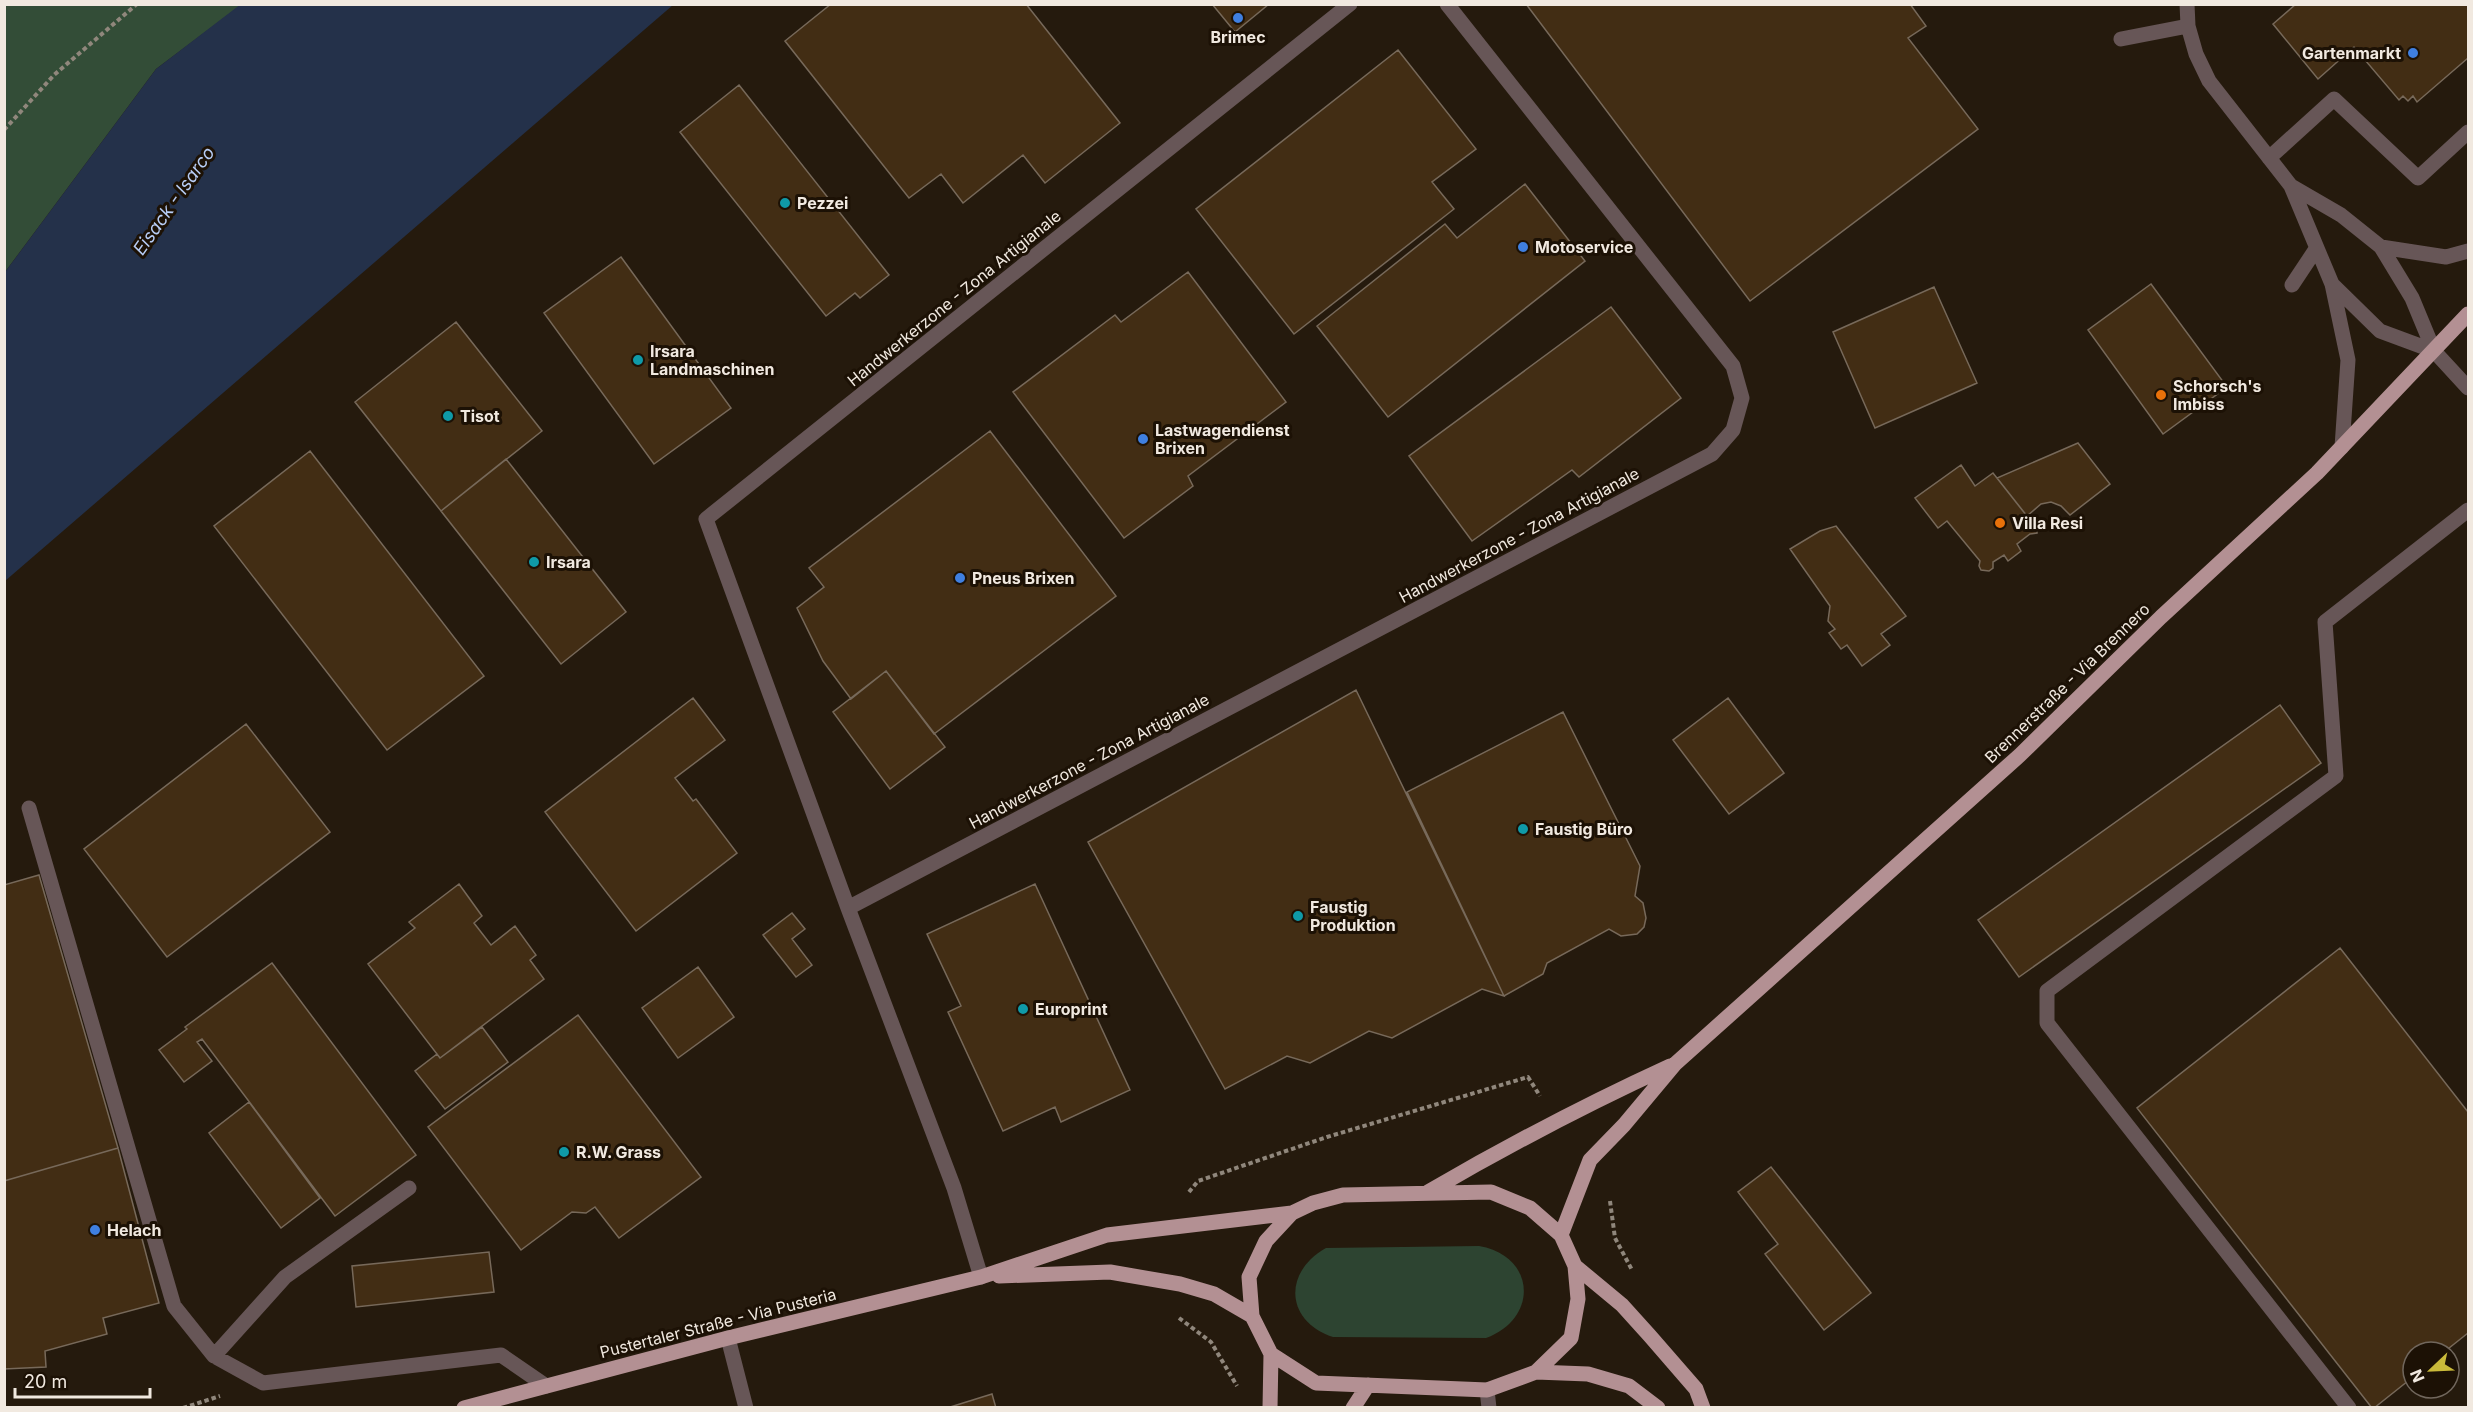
<svg xmlns="http://www.w3.org/2000/svg" width="2473" height="1412" font-family="Inter,sans-serif">
	<style>
		.green { fill: #2d4431 }
		.forest { fill: #334d37 }
		.water { fill: #24314a }
		.building { fill: #422d14; stroke: #77695a; stroke-width: 1.5 }
		.lines { fill: none; stroke-linecap: round; stroke-linejoin: round }
		.path { stroke: #90877c; stroke-width: 4; stroke-dasharray: 4.5 3; stroke-linecap: butt }
		.minor { stroke: #675657; stroke-width: 15 }
		.major { stroke: #b39093; stroke-width: 15 }
		.shop-dot { fill: #3f7fe0; stroke: #1c1105; stroke-width: 2 }
		.culture-dot { fill: #0f9aa8; stroke: #1c1105; stroke-width: 2 }
		.food-dot { fill: #e8710a; stroke: #1c1105; stroke-width: 2 }
		.labels { text-anchor: middle; stroke-width: 6; stroke-linejoin: round; paint-order: stroke }
		.poi-label { font-size: 16px; font-weight: bold; fill: #f1e9e0; stroke: #1c1105; text-anchor: start }
		.street-label { font-size: 16px; fill: #f1e9e0; stroke: #1c1105 }
		.water-label { font-size: 18px; font-style: italic; fill: #b7cdf6; stroke: #1c1105 }
	</style>
	<rect width="100%" height="100%" fill="#251a0d"/>
	<path class="green" d="M1479,1246c57,10 60,72 7,92l-153,-1c-48,-16 -50,-65 -7,-89z"/>
	<path class="forest" d="M5,5h236l-85,64 -151,203z"/>
	<path class="water" d="M241,4l432,1 -668,576v-309l151,-203z"/>
	<path class="building" d="M831,4h195l94,119 -75,60 -22,-28 -60,48 -22,-29 -32,24 -124,-157z
		M1212,4h57l-34,28z
		M1526,4h384l16,22 -18,12 70,91 -228,172z
		M2296,4h172v54l-51,44 -4,-6 -5,5 -5,-5 -4,4 -45,-53 -36,32 -45,-55z
		M1398,50l78,99 -44,33 22,27 -160,125 -98,-125z
		M739,85l150,190 -29,23 -5,-5 -29,23 -146,-184z
		M1525,184l60,77 -197,156 -71,-91 128,-102 12,14z
		M621,257l110,151 -77,56 -110,-151z
		M1188,272l98,130 -98,74 5,10 -69,52 -111,-146 102,-77 6,7z
		M2151,284l76,103 -64,47 -75,-104z
		M1934,287l43,96 -102,45 -42,-96z
		M1611,307l70,91 -102,79 -7,-7 -100,71 -63,-85z
		M456,322l86,109 -101,80 -86,-109z
		M990,431l126,165 -182,138 -48,-63 -35,28 -28,-38 -26,-53 27,-21 -15,-19z
		M2078,443l32,41 -40,31 -9,-9 -10,-4 -10,2 -14,12 -30,-38z
		M310,451l174,225 -97,74 -173,-224z
		M506,459l120,153 -65,52 -120,-153z
		M1961,465l14,21 18,-13 37,47 7,3v10l-7,1 -13,10 4,7 -13,10 -4,-6 -11,7v6l-4,3 -8,-1 -2,-4 1,-5 -33,-40 -9,7 -23,-30z
		M1836,526l70,90 -25,18 9,11 -28,21 -15,-21 -6,4 -12,-16 6,-4 -7,-8 2,-15 -40,-57 30,-18z
		M886,671l59,76 -55,42 -57,-77z
		M1356,690l148,306 -22,-7 -90,49 -23,-7 -59,32 -23,-7 -62,33 -137,-247z
		M693,698l32,42 -50,38 18,23 3,-2 41,54 -101,78 -91,-119z
		M1728,698l56,75 -55,41 -56,-74z
		M2280,705l41,58 -302,214 -41,-57z
		M1563,712l77,154 -5,30 8,7 3,15 -2,9 -7,7 -16,2 -12,-7 -62,34 -4,11 -39,22 -97,-204z
		M246,724l84,108 -163,125 -83,-108z
		M39,875l79,273 -114,33v-296z
		M459,884l23,32 -8,7 17,22 24,-19 21,29 -6,5 14,19 -104,79 -72,-94 47,-36 -6,-6z
		M1035,884l95,206 -69,32 -6,-15 -52,24 -55,-119 13,-6 -34,-72z
		M792,913l13,16 -13,10 20,26 -16,12 -33,-42z
		M2340,948l128,164v221l-24,19h-31v25l-39,31h-2l-235,-300z
		M272,963l144,192 -81,61 -133,-177 -5,3 15,19 -28,21 -25,-32 28,-21 -2,-2z
		M698,967l36,50 -56,41 -36,-50z
		M578,1015l123,162 -82,61 -24,-31 -9,6 -14,-1 -51,38 -93,-123z
		M482,1027l26,35 -63,47 -30,-38 22,-17 3,4z
		M249,1102l71,96 -39,30 -72,-95z
		M118,1148l41,155 -56,15 4,16 -62,17 1,16 -42,2v-188z
		M1771,1167l100,126 -47,37 -59,-76 13,-10 -40,-52z
		M489,1252l5,40 -138,15 -4,-41z
		M992,1394l4,14h-49z"/>
	<g class="lines">
		<path class="path" d="M4,130l50,-55 83,-71
			M1189,1192l9,-11 129,-44 201,-60 12,19
			M1610,1201l5,37 17,32
			M1179,1318l32,24 26,44
			M183,1408l37,-12"/>
		<path class="minor" d="M2187,4l1,22 8,28 13,27 82,105 41,98 48,47 54,20
			M2121,39l67,-13
			M2269,158l65,-59 84,79 50,-46
			M2291,186l50,29 40,32 65,10 22,-6
			M2381,247l31,51 22,53 34,37
			M2332,284l16,76 -6,87
			M2292,285l24,-36
			M29,808l145,498 40,50 49,27 238,-28 45,31
			M848,908l864,-454 21,-24 9,-32 -9,-32 -286,-362
			M981,1277l-27,-89 -106,-280 -142,-389 644,-515
			M728,1338l18,70
			M214,1356l71,-79 124,-89
			M1487,1390l2,18
			M2349,1408l-302,-385v-32l289,-215 -11,-154 143,-112"/>
		<path class="major" d="M1428,1192c79,-46 159,-88 242,-126
			M1561,1235l29,-75 34,-35 51,-61 345,-309 141,-138 156,-144 151,-159
			M1575,1266l47,39 28,31 46,53 7,19
			M999,1276l111,-4 70,12 34,10 38,22
			M1536,1372l52,2 41,12 29,22
			M464,1408l264,-70 253,-61 126,-42 185,-22
			M1270,1408l1,-54 -19,-38 -3,-39 17,-36 26,-28 21,-10 30,-8 148,-3 39,16 31,27 14,31 3,33 -7,39 -35,34 -49,18 -171,-7 -45,-29
			M1353,1408l15,-23"/>
	</g>
	<g class="shop-dot">
		<circle cx="1238" cy="18" r="6"/>
		<circle cx="2413" cy="53" r="6"/>
		<circle cx="1523" cy="247" r="6"/>
		<circle cx="1143" cy="439" r="6"/>
		<circle cx="960" cy="578" r="6"/>
		<circle cx="95" cy="1230" r="6"/>
	</g>
	<g class="culture-dot">
		<circle cx="785" cy="203" r="6"/>
		<circle cx="638" cy="360" r="6"/>
		<circle cx="448" cy="416" r="6"/>
		<circle cx="534" cy="562" r="6"/>
		<circle cx="1523" cy="829" r="6"/>
		<circle cx="1298" cy="916" r="6"/>
		<circle cx="1023" cy="1009" r="6"/>
		<circle cx="564" cy="1152" r="6"/>
	</g>
	<g class="food-dot">
		<circle cx="2161" cy="395" r="6"/>
		<circle cx="2000" cy="523" r="6"/>
	</g>
	<g class="labels">
		<g class="poi-label">
			<text x="1238" y="43" text-anchor="middle">Brimec</text>
			<text x="2401" y="59" text-anchor="end">Gartenmarkt</text>
			<text x="797" y="209">Pezzei</text>
			<text x="1535" y="253">Motoservice</text>
			<text x="650" y="357">Irsara<tspan x="650" dy="18">Landmaschinen</tspan></text>
			<text x="2173" y="392">Schorsch's<tspan x="2173" dy="18">Imbiss</tspan></text>
			<text x="460" y="422">Tisot</text>
			<text x="1155" y="436">Lastwagendienst<tspan x="1155" dy="18">Brixen</tspan></text>
			<text x="2012" y="529">Villa Resi</text>
			<text x="546" y="568">Irsara</text>
			<text x="972" y="584">Pneus Brixen</text>
			<text x="1535" y="835">Faustig Büro</text>
			<text x="1310" y="913">Faustig<tspan x="1310" dy="18">Produktion</tspan></text>
			<text x="1035" y="1015">Europrint</text>
			<text x="576" y="1158">R.W. Grass</text>
			<text x="107" y="1236">Helach</text>
		</g>
		<g class="street-label">
			<text transform="translate(954 298) rotate(-39)" y="6">Handwerkerzone - Zona Artigianale</text>
			<text transform="translate(1519 535) rotate(-28)" y="6">Handwerkerzone - Zona Artigianale</text>
			<text transform="translate(2067 683) rotate(-44)" y="6">Brennerstraße - Via Brennero</text>
			<text transform="translate(1089 761) rotate(-28)" y="6">Handwerkerzone - Zona Artigianale</text>
			<text transform="translate(718 1323) rotate(-14)" y="6">Pustertaler Straße - Via Pusteria</text>
		</g>
		<g class="water-label">
			<text transform="translate(174 201) rotate(-55)" y="6">Eisack - Isarco</text>
		</g>
	</g>
	<rect width="2473" height="1412" fill="none" stroke="#f1e9e0" stroke-width="12"/>
	<g transform="translate(2431 1370) rotate(247)"><circle r="28" fill="#1c1105" stroke="#71675d" stroke-width="1.5"/>
	<path d="M0-4.5L10 22L0 15L-10 22Z" fill="#caba3a"/>
	<text y="-9" font-size="16" font-weight="bold" text-anchor="middle" fill="#f1e9e0">N</text>
	</g>
	<path d="M15 1388v9h135v-9" fill="none" stroke="#f1e9e0" stroke-width="3"/>
	<text x="24" y="1388" font-size="18" fill="#f1e9e0" stroke="#1c1105" stroke-width="4.5" paint-order="stroke">20 m</text>
</svg>
